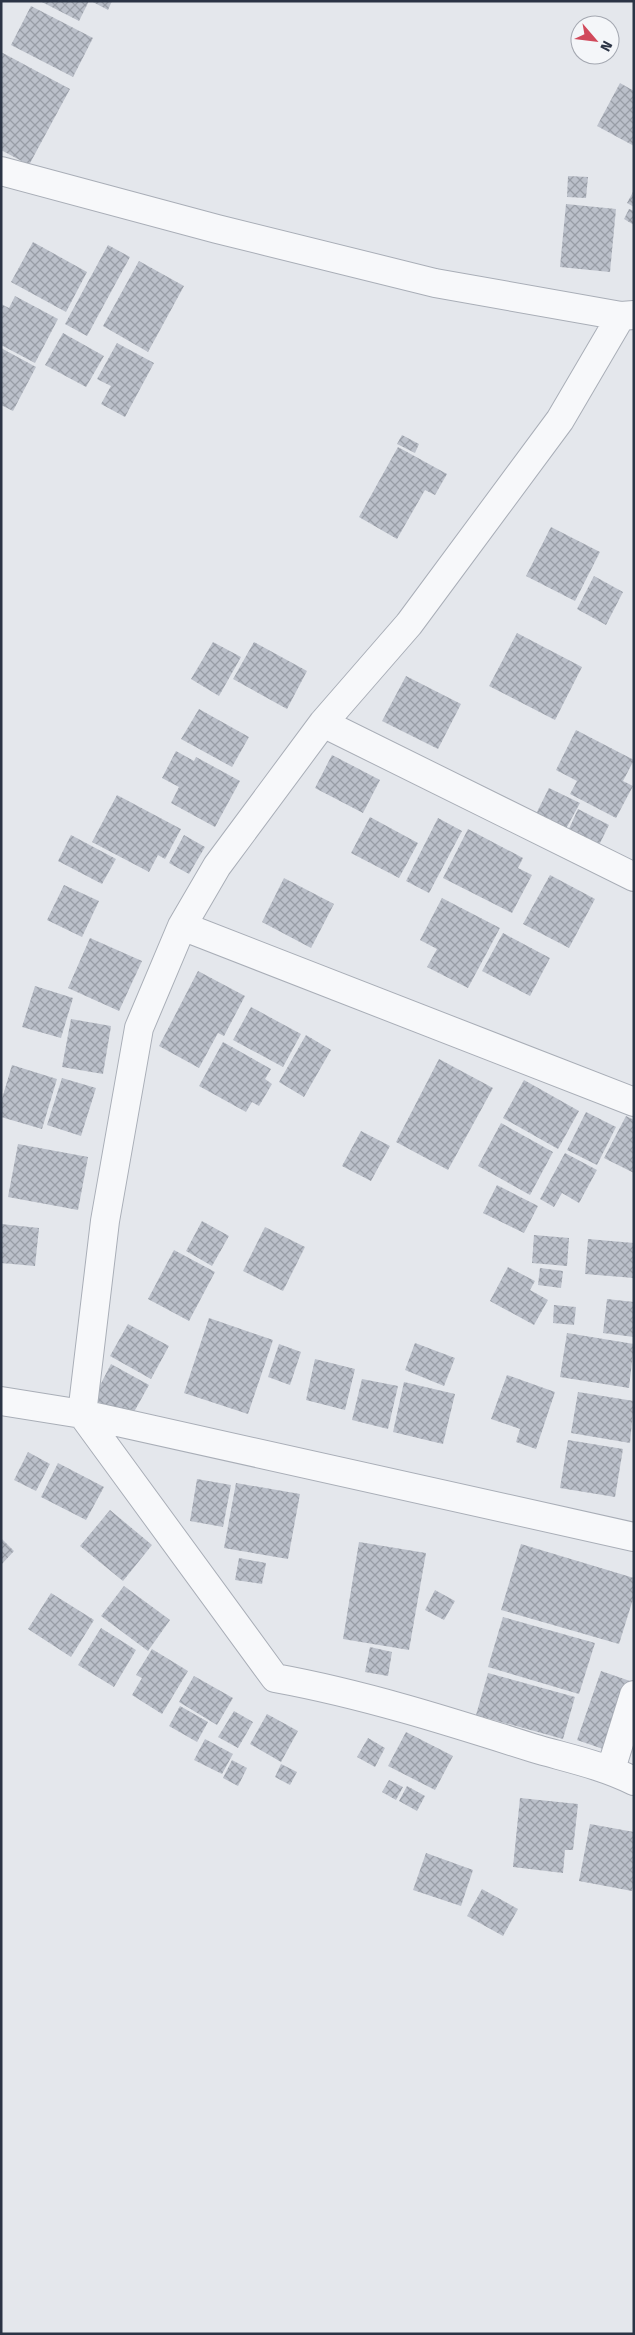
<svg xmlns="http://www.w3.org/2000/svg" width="635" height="2335" font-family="'Fira Sans',sans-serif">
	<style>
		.building { fill: url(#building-cross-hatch) }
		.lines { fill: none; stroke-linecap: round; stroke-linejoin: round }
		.minor-casing { stroke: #a9aeb7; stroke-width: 30 }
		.minor { stroke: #f7f8fa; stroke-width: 28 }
	</style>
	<defs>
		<pattern id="building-cross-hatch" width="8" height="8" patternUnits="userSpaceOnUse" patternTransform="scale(1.25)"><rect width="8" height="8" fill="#bbc0ca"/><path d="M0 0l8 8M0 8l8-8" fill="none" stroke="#989da6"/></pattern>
	</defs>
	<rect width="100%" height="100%" fill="#e4e7ec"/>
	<path class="building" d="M40,1h49l-10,20z
		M91,1h21l-4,9z
		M31,6l62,32 -20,39 -62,-32z
		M1,52l69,37 -41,76 -28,-15z
		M620,83l14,8v55l-37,-20z
		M568,176l20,1 -2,21 -19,-1z
		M634,190v17l-7,-4z
		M566,204l50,5 -6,63 -50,-5z
		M629,209l5,2v14l-10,-6z
		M33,242l54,30 -21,40 -55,-30z
		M108,245l22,12 -43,79 -22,-12z
		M139,261l45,25 -36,66 -45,-26z
		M15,296l43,23 -23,44 -34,-18v-41l8,4z
		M63,333l41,23 -18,31 -41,-22z
		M117,343l37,20 -29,54 -24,-13 10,-18 -14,-7z
		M1,348l35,19 -23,44 -12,-6z
		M402,435l17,9 -4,9 -18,-9z
		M398,447l49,27 -12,21 -10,-5 -28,49 -38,-22z
		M551,527l49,25 -25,49 -49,-25z
		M594,576l29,16 -17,33 -29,-16z
		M517,633l65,34 -27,53 -66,-34z
		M213,642l28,15 -22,39 -28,-17z
		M254,642l53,29 -20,38 -54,-30z
		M406,676l55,28 -23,45 -56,-28z
		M199,709l50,28 -17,30 -51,-28z
		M576,730l58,30 -11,21 10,5 -17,32 -46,-24 7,-13 -21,-11z
		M176,751l18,10 2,-4 44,24 -25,46 -44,-24 8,-16 -17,-9z
		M332,755l48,25 -17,33 -48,-25z
		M549,788l31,15 -18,33 -29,-16z
		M117,795l64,34 -16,30 -7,-4 -9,17 -57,-30z
		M578,809l31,16 -11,22 -30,-16z
		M370,817l48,26 -19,35 -48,-25z
		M438,818l24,13 -33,62 -23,-12z
		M468,829l55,29 -5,10 14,7 -20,38 -69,-35z
		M71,835l45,24 -14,25 -44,-23z
		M184,835l21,12 -16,27 -20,-11z
		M550,875l45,24 -26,49 -46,-24z
		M284,878l50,26 -23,44 -49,-26z
		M64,885l35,16 -17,36 -35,-17z
		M442,898l58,30 -32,60 -41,-21 10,-18 -17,-9z
		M503,933l47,25 -20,38 -48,-25z
		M90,938l52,23 -23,50 -51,-23z
		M198,971l47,25 -21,40 -6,-3 -19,35 -40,-22z
		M35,986l38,12 -12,40 -39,-11z
		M251,1007l50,27 -18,33 -50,-27z
		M71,1019l40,7 -8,48 -41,-7z
		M306,1035l25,15 -27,47 -25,-15z
		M223,1042l48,27 -6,10 7,5 -13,22 -7,-4 -6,10 -47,-26z
		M439,1059l54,29 -45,82 -52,-28z
		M12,1065l45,14 -15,50 -41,-12v-15z
		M62,1078l34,10 -15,48 -34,-11z
		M524,1080l55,31 -21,38 -55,-31z
		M586,1112l30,15 -19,38 -30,-15z
		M626,1116l8,4v53l-30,-15z
		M501,1123l52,29 -23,43 -52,-29z
		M361,1131l29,15 -19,35 -29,-15z
		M18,1144l70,13 -10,53 -70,-13z
		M565,1153l32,17 -18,33 -17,-10 -8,14 -14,-8z
		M497,1185l41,21 -14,27 -41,-20z
		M202,1221l27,15 -17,30 -26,-15z
		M1,1224l38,4 -4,38 -34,-3z
		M265,1227l40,20 -22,44 -40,-20z
		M534,1235l35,3 -2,28 -35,-3z
		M588,1239l46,4v35l-49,-4z
		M174,1250l41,22 -26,49 -41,-22z
		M508,1267l27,14 -5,9 18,10 -14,25 -44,-24z
		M540,1268l23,3 -2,17 -23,-3z
		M607,1299l27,3v35l-31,-4z
		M554,1305l22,2 -2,18 -21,-2z
		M209,1318l64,22 -25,74 -64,-21z
		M128,1324l41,22 -18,33 -41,-23z
		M567,1333l67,11 -5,44 -69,-11z
		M415,1343l40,15 -11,28 -39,-16z
		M279,1344l22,8 -11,33 -22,-8z
		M315,1359l40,10 -10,41 -39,-10z
		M111,1364l38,21 -19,34 -37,-20z
		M507,1375l48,17 -19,57 -20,-7 4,-13 -29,-10z
		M362,1379l36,7 -10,43 -36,-9z
		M404,1382l51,12 -12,50 -50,-12z
		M578,1392l56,9 -4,42 -59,-10z
		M568,1440l55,9 -8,48 -55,-9z
		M28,1452l22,12 -14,27 -22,-11z
		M58,1463l46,24 -18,33 -45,-23z
		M197,1479l34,6 -8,42 -33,-6z
		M236,1483l64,11 -12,65 -64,-11z
		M110,1510l42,35 -29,36 -43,-35z
		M1,1538l13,13 -13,14z
		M359,1542l67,11 -17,97 -66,-11z
		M521,1544l113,34v18l-15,48 -118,-34z
		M239,1558l27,5 -4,21 -27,-4z
		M124,1586l46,34 -22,31 -47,-35z
		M435,1590l20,11 -11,19 -19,-10z
		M51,1593l43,27 -23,37 -43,-28z
		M503,1617l92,26 -16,51 -91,-27z
		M101,1628l35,22 -22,37 -36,-22z
		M370,1647l22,5 -4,24 -23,-4z
		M152,1649l36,22 -26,43 -30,-19 10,-17 -6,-3z
		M601,1671l29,10 -24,69 -29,-10z
		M488,1673l87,24 -12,42 -87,-24z
		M194,1676l39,22 -16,27 -38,-23z
		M180,1706l28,16 -11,20 -28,-16z
		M234,1711l19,11 -15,26 -20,-11z
		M267,1714l31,17 -17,31 -31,-18z
		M406,1732l47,24 -18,34 -47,-24z
		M368,1738l17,10 -10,19 -18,-10z
		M205,1739l28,15 -11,20 -28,-14z
		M232,1760l15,8 -9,18 -15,-8z
		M281,1764l16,8 -7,13 -15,-8z
		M389,1780l14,7 -7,13 -14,-8z
		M407,1786l18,10 -8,15 -18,-10z
		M520,1798l58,6 -5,46h-8l-2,23 -50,-6z
		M590,1824l44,8v47l-2,12 -53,-10z
		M426,1853l47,17 -12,36 -48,-16z
		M482,1889l36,20 -15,27 -36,-20z"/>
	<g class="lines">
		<defs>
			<path id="minor" d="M1,171l216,58 218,54 186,33 13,-1
				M621,316l-61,104 -151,204 -86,99 -106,143 -35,60 -43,102 -34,193 -23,193 193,264c88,16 173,43 258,70 34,10 69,17 101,33
				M323,723l311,154
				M182,926l452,176
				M1,1401l81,13 552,123
				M611,1769l23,-74"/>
		</defs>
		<use href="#minor" class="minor-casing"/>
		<use href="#minor" class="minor"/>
	</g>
	<rect width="635" height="2335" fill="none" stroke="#2b3445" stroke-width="5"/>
	<g transform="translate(595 40) rotate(118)"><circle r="24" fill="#f4f6f9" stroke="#a4a8b1"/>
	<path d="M0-4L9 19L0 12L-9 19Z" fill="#d1495b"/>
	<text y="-8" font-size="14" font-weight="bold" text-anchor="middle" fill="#2b3445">N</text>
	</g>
</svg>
